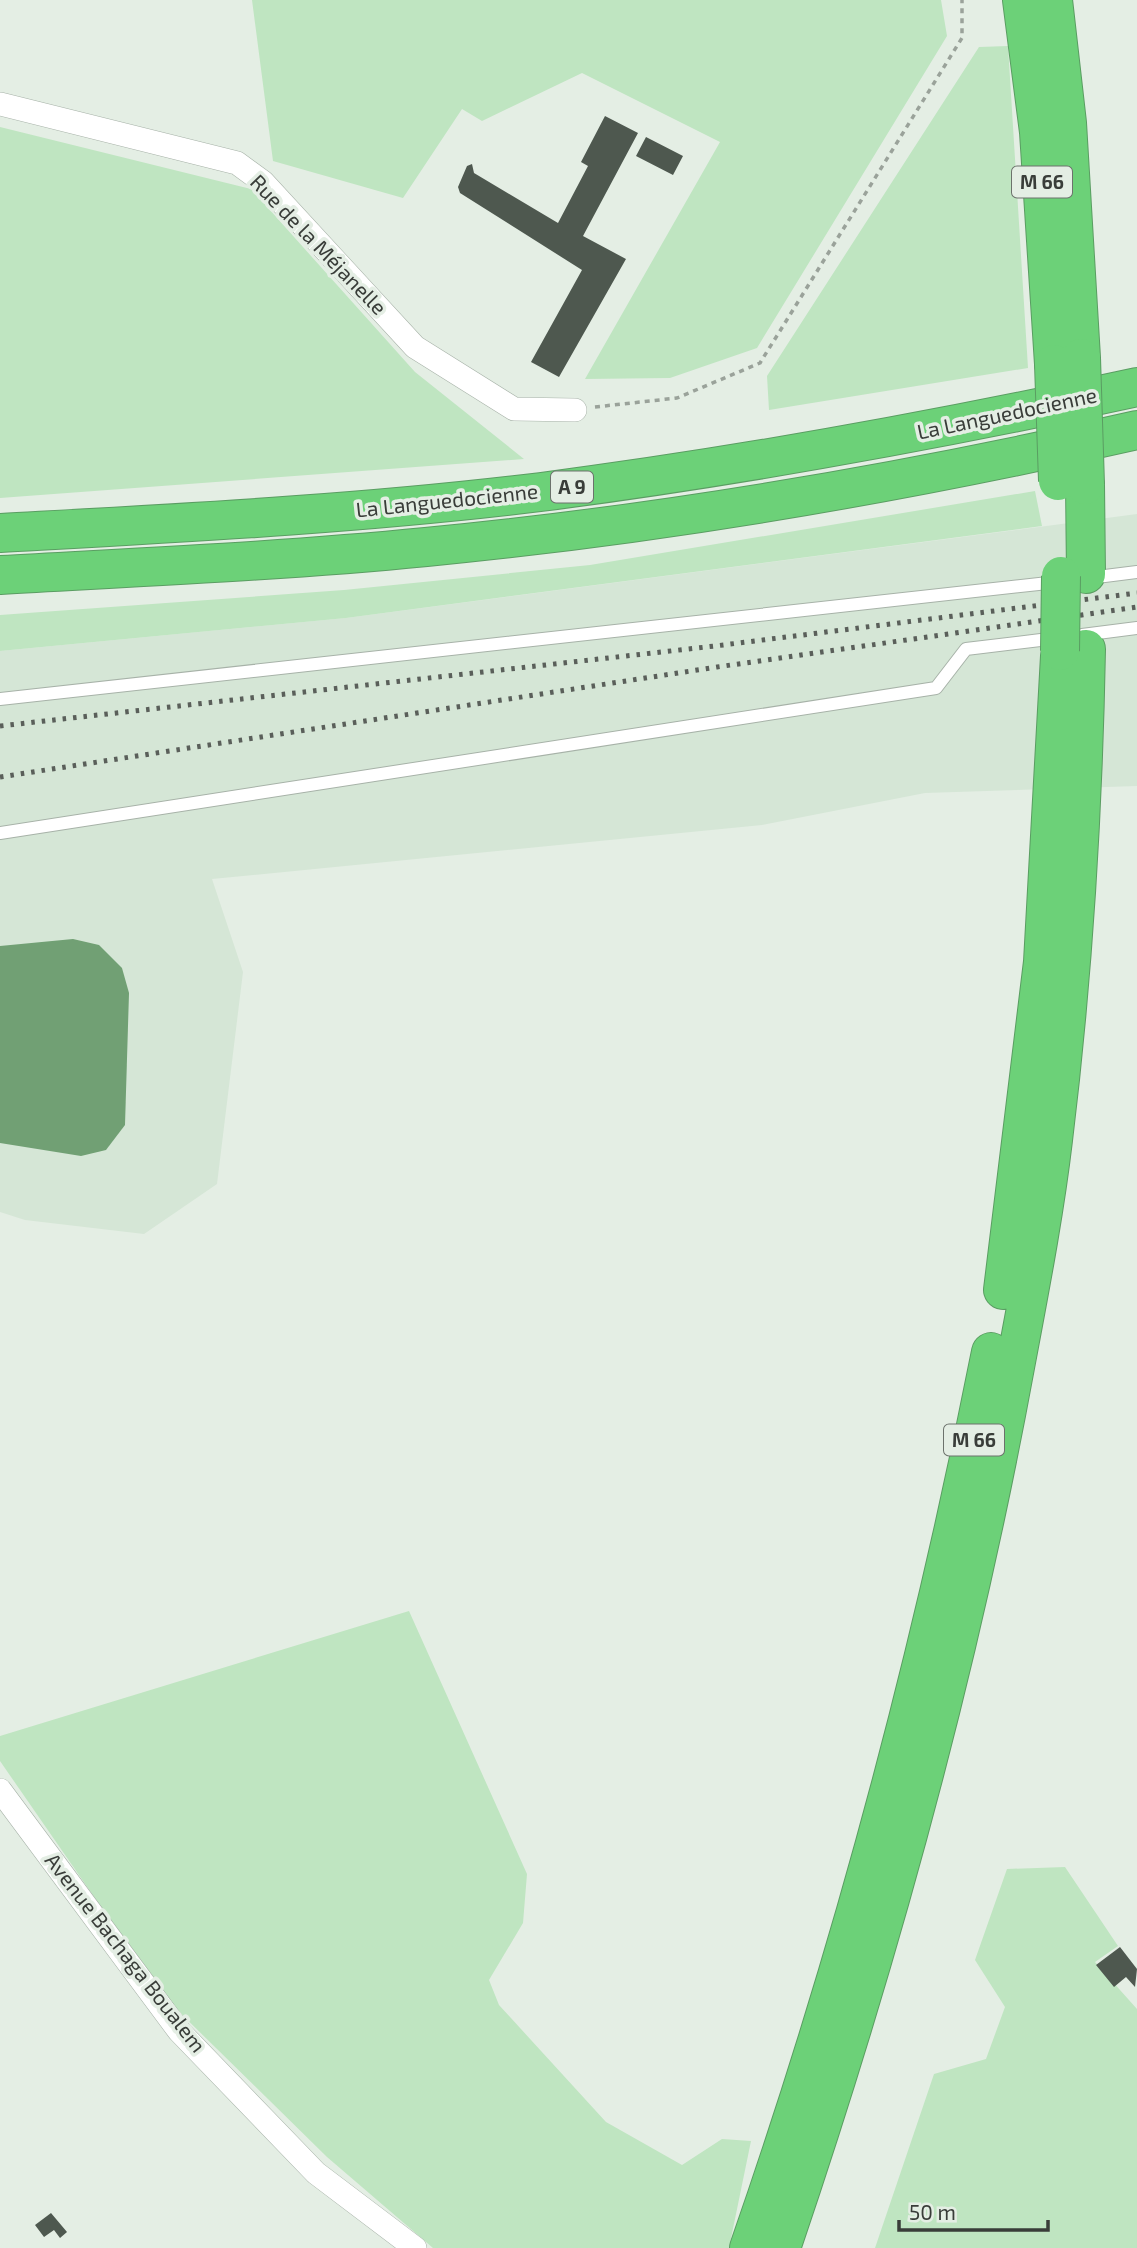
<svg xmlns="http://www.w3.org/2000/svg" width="1137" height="2248" font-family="'Exo 2',sans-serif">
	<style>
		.built { fill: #d5e6d6 }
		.green { fill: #bfe5c1 }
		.water { fill: #71a074 }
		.building { fill: #4e584f }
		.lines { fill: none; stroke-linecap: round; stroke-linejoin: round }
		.lane-casing { stroke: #a7b2a8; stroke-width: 14 }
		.street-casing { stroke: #a7b2a8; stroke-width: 24 }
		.highway-casing { stroke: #5a9d62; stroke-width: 40 }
		.path { stroke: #9aa29a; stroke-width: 3.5; stroke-dasharray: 5 5; stroke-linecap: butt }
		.lane { stroke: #fff; stroke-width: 12 }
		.street { stroke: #fff; stroke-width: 23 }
		.highway { stroke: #6cd178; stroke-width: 38 }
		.rail { stroke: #5a5f5a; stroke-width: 5; stroke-dasharray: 3.5 7; stroke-linecap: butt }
		.highway-bridge-casing { stroke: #5a9d62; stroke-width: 40; stroke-linecap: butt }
		.highway-bridge { stroke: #6cd178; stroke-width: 38 }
		.labels { text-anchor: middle; stroke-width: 7; stroke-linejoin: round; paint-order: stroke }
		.shield { fill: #e4eee4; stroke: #6c726c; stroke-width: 2 }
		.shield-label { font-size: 19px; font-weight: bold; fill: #393d39 }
		.street-label { font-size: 21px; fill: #393d39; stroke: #e4eee4 }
	</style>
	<rect width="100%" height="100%" fill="#e4eee4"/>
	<path class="built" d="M1137,514v272l-212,7 -163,32 -550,54 31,93 -26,212 -73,50 -119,-14 -25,-8v-561l346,-33z"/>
	<path class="green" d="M252,0h689l6,36 -190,312 -87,30 -85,1 135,-237 -138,-69 -100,48 -20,-12 -59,89 -130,-37z
		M1008,46l20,322 -259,42 -2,-34 212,-329z
		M0,127l251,62 164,183 109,87 -524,39z
		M1035,491l7,35 -696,92 -346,33v-36l344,-25 246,-25z
		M409,1611l118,263 -4,49 -34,57 10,25 107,117 76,43 40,-26 29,2 -22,107h-296l-106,-91 -165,-162 -162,-234v-25z
		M1065,1867l53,79 -23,16 42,47v239h-262l59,-174 52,-15 19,-52 -30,-47 32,-91z"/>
	<path class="water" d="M73,939l26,6 23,23 7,25 -4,132 -19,25 -25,6 -81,-13v-197z"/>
	<path class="building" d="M605,116l33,17 -55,103 43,23 -67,118 -28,-15 51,-92 -122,-77 -2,-6 9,-21 5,-2 2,9 84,50 30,-57 -7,-4z
		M646,137l37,19 -10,19 -37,-19z
		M1120,1947l17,22 -2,18 -9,-10 -12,10 -18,-22z
		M51,2213l16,19 -7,6 -6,-8 -10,7 -9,-12z"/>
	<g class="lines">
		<defs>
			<path id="lane" d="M1089,578l48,-6
				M1082,635l55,-7
				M0,699l1057,-117
				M0,833l936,-145 30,-39 91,-11"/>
			<path id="street" d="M0,104l237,59 26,19 152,165 99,62 61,1
				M0,1790l179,241 137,142 99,75"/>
			<path id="highway" d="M1022,0l17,132 15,232
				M1053,0l14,123 14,235
				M1085,485l1,89
				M0,533c180,-10 361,-19 541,-41 200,-26 398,-62 596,-105
				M0,575c142,-8 284,-14 426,-28 239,-23 477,-64 711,-117
				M1003,1290l40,-328 17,-306
				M749,2248c102,-293 182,-592 242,-896
				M781,2248c98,-288 179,-582 234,-881 14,-75 29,-151 38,-227 20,-163 30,-327 33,-491"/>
		</defs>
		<use href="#lane" class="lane-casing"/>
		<use href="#street" class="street-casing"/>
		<use href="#highway" class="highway-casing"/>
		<path class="path" d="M595,407l82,-9 83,-35 202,-325v-38"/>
		<use href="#lane" class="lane"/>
		<use href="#street" class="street"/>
		<use href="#highway" class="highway"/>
		<path class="rail" d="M0,726l715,-80 422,-53
			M0,777l717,-110 420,-60"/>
		<defs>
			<path id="highway-bridge" d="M1081,358l4,127
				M1054,364l4,117
				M1060,651l1,-75"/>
		</defs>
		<use href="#highway-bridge" class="highway-bridge-casing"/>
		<use href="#highway-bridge" class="highway-bridge"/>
	</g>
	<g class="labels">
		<g class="shield">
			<rect x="1012" y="166.5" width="60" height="31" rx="5"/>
			<rect x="551" y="471.5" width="42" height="31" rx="5"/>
			<rect x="944" y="1424.5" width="60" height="31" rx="5"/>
		</g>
		<g class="shield-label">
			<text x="1042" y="189">M 66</text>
			<text x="572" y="494">A 9</text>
			<text x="974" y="1447">M 66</text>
		</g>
		<g class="street-label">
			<text transform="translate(318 245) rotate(46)" y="7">Rue de la Méjanelle</text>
			<text transform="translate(1007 414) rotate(-12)" y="7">La Languedocienne</text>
			<text transform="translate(447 501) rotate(-6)" y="7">La Languedocienne</text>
			<text transform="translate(125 1953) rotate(52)" y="7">Avenue Bachaga Boualem</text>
		</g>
	</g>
	<path d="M899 2220v10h149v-10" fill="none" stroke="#393d39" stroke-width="3.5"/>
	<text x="909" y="2220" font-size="21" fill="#393d39" stroke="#e4eee4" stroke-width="5" paint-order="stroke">50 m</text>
</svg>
